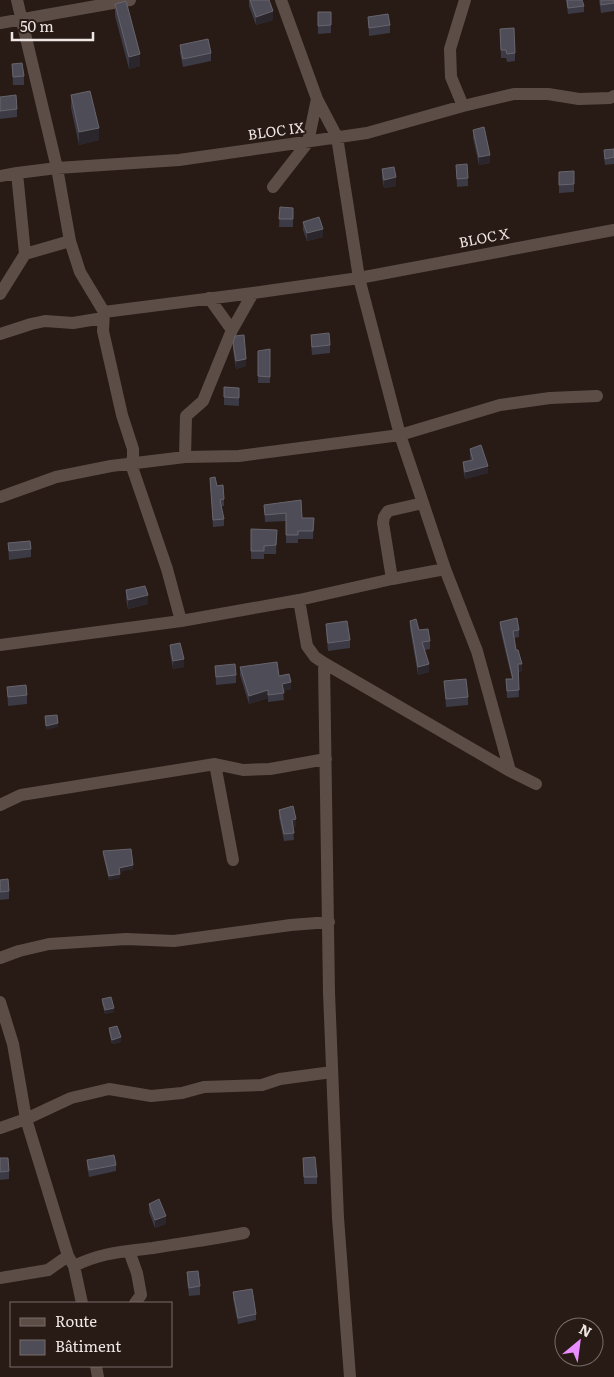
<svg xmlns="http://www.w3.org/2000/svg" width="614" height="1377" font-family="Literata,serif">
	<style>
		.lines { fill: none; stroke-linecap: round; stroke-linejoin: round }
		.street { stroke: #5c4d47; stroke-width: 12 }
		.wall { fill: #3b3a45 }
		.shaded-wall { fill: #2b262b }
		.building { fill: #4e4c56; stroke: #68646c }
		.labels { text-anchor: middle; stroke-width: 4; stroke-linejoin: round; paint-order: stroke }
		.street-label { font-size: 14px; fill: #f0e6e3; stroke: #281b16 }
	</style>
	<rect width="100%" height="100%" fill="#281b16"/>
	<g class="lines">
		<path class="street" d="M17,0l40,168 13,73
			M281,0l36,99 20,38 22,141 255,-48
			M0,23l130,-23
			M463,106l-12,-29 -1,-28 15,-49
			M0,176l17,-3
			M273,187l35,-45 9,-43
			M25,254l-8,-81 40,-5 122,-8 188,-27 96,-27 51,-12h34l31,5 31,-1 4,-2
			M0,294l25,-40 45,-13 10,31 24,40 149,-19 106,-15 41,157 100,-30 50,-7 47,-2
			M232,330l21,-37
			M0,334l31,-10 14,-3 28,2 30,-5
			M185,457l1,-41 17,-15 29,-71 -23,-32
			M0,497l56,-20 55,-11 74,-9 54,-1 161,-21 23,68 -35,8 -4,6 -1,6 9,56 -93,21 -118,21 -14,-52 -36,-105 2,-7v-8l-11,-34 -19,-84 1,-19
			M445,569l32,82 33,120
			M392,579l53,-10 -22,-66
			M299,600l8,46 8,11 9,6 5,329 9,226 12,159
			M0,645l181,-24
			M324,663l186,108 26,13
			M215,764l18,96
			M0,805l21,-10 194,-31 28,6 27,-1 56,-10
			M0,958l19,-7 30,-7 77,-5 48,2 117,-16 38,-3
			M0,1002l13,42 13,75 42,137 6,10 8,37
			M0,1128l26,-9 45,-21 38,-9 42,7 31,-3 22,-6 58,-2 18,-6 52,-7
			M129,1251l8,22 4,22 -6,8
			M74,1266c29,-14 48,-14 79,-18 30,-5 61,-9 91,-15
			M0,1278l48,-8 20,-14
			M96,1366l2,11"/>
	</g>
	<path class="wall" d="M249,0h20l4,20 -17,5 -7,-19z
		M566,0h16l2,6v6l-16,2z
		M599,0h15v11l-13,2z
		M115,4l25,62 -11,3 -14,-53z
		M318,12h13v21l-13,1z
		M368,17l22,8v8l-21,3z
		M500,29l15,24v8l-8,1 -1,-4h-5z
		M180,45l31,8v8l-28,6 -3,-14z
		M12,64l12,12v9h-11z
		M71,95l28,45 -20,5 -8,-37z
		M0,97l17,12v8l-17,2z
		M473,130l17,33 -11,2 -6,-27z
		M614,149v15l-9,1 -1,-8v-7z
		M456,165l12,13v8l-11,1z
		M382,169l14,17 -12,2 -2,-10z
		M574,171v21l-15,1v-21z
		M280,207l13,1v19h-14z
		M303,222l20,15 -16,4 -4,-11z
		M311,335l19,10v8l-18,2 -1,-11z
		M233,343l13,23 -10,3 -3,-19z
		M270,356v27h-12v-7z
		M224,397h15v9l-15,-1z
		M470,449l18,24 -23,6 -2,-10v-7l8,-1 -1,-5z
		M210,478l7,8 7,13v7h-3l3,13v7l-11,1z
		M264,505l38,13h12l-1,21h-15v4h-12v-22l-21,1z
		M251,529l26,1 -1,24h-12v5h-13z
		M8,543l23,6v8l-22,3z
		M126,590l22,14 -20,5 -2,-10z
		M410,621l20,20v8l-5,1 4,22 -11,3 -8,-46z
		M500,622l19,8v7l-5,1 2,12 6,21 -4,1 1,25 -12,1 -1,-19h6l-12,-50z
		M326,624l24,16v8l-22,3 -2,-19z
		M170,645l14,22 -11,2 -3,-16z
		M215,666l21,9v8l-20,2z
		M240,667l39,9 12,13 -8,2 1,9 -16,2v-4l-19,6 -9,-29z
		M444,681l24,16v8l-22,2z
		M7,687l20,8v9l-19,2z
		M279,810l17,16 -3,1 1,13 -10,1 -5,-24z
		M103,851l30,18 -13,2v7l-11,2 -6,-25z
		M0,880l9,11v8l-9,1z
		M102,999l12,13 -9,2 -3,-11z
		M109,1028l12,14 -9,2 -3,-12z
		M0,1158l9,13v8l-9,1z
		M303,1158l14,19v7h-13z
		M87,1160l29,5v6l-27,6 -2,-11z
		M149,1204l17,20 -11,4 -6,-16z
		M187,1272l13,14v9l-11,1 -2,-15z
		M233,1292l23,22v6l-18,4 -5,-25z"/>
	<path class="shaded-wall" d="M273,11v9l-17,5v-8z
		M140,54v12l-11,3v-12z
		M99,128v12l-20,5v-13z
		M490,155v8l-11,2v-8z
		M396,177v9l-12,2v-8z
		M323,229v8l-16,4v-8z
		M246,359v7l-10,3v-8z
		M488,466v7l-23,6v-7z
		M148,595v9l-20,5v-9z
		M184,659v8l-11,2v-8z
		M429,664v8l-11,3v-8z
		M518,664h4v7l-4,1z
		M291,682v7l-9,2v-7z
		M268,690v8l-19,6v-8z
		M58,723v4l-12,3v-4z
		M296,819v7l-4,1v-7z
		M133,865v4l-14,3v-4z
		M120,874v4l-11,2v-4z
		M114,1008v4l-9,2v-4z
		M121,1037v5l-9,2v-4z
		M166,1216v8l-11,4v-8z"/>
	<path class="building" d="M250,0h19l4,11 -17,6z
		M567,0h15l2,6 -16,2z
		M601,0h13v3l-13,2z
		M126,1l14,53 -11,3 -14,-53z
		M318,12h13v13l-13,1z
		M388,14l2,11 -21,3 -1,-11z
		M514,28l1,25 -8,1 -1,-4h-5l-1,-21z
		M208,39l3,14 -28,6 -3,-14z
		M22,63l2,13 -11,1 -1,-13z
		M90,91l9,37 -20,4 -8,-37z
		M16,95l1,14 -17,2v-14z
		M484,127l6,28 -11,2 -6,-27z
		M614,149v8l-9,2 -1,-9z
		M467,164l1,14 -11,1 -1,-14z
		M394,167l2,10 -12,3 -2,-11z
		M574,171v13l-15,1v-13z
		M280,207l13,1v11h-14z
		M319,217l4,12 -16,4 -4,-11z
		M329,333l1,12 -18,2 -1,-12z
		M244,335l2,24 -10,2 -3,-18 2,-7z
		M270,349v28l-12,-1v-25z
		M224,387l15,1v10l-15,-1z
		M481,445l7,21 -23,6 -2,-10 10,-2 -3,-11z
		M215,477l2,9 6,-1 1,14 -4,1 4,19 -11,1 -3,-42z
		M301,500l1,18h12l-1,13h-15v4h-12v-22l-21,2 -1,-10z
		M251,529l26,1 -1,15 -12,1v5h-13z
		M30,541l1,8 -22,2 -1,-8z
		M145,586l3,9 -20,5 -2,-10z
		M517,618l2,12 -6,1 3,19h2l4,14h-4l1,26 -12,1 -1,-12h7l-13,-57z
		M416,619l3,11 9,-1 2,12 -8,1 7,22 -11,3 -8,-46z
		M347,621l3,19 -22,3 -2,-19z
		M180,643l4,16 -11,2 -3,-16z
		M277,662l2,14 10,-2 2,8 -9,2 2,9 -16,2v-5l-19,6 -9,-29z
		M235,664l1,11 -20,2 -1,-11z
		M466,679l2,18 -22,2 -2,-18z
		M26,685l1,10 -19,2 -1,-10z
		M57,715l1,8 -12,3 -1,-10z
		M293,806l3,13 -4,1 2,13 -10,1 -5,-24z
		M131,849l2,16 -14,3 1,6 -11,2 -6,-25z
		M8,879l1,12 -9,1v-12z
		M111,997l3,11 -9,2 -3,-11z
		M117,1026l4,11 -9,3 -3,-12z
		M114,1155l2,10 -27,5 -2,-10z
		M315,1157l2,20h-13l-1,-19z
		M0,1158h8l1,13 -9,1z
		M159,1199l7,17 -11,4 -6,-16z
		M198,1271l2,15 -11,2 -2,-16z
		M252,1289l4,25 -18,4 -5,-26z"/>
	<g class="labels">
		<g class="street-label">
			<text transform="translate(276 131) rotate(-8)" y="5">BLOC IX</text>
			<text transform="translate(484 238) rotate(-11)" y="5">BLOC X</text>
		</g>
	</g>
	<rect x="10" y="1302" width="162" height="65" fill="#281b16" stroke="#786c68"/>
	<rect x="20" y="1318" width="25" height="8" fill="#5c4d47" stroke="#786c68"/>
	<text x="55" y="1327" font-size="15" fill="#f0e6e3">Route</text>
	<rect x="20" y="1340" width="25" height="15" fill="#4e4c56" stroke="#786c68"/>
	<text x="55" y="1352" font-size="15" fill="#f0e6e3">Bâtiment</text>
	<g transform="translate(579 1342) rotate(29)"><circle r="24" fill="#281b16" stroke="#786c68"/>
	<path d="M0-4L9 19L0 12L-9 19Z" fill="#e98efe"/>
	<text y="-8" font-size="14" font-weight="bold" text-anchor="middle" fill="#f0e6e3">N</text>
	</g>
	<path d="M12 32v8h81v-8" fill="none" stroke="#f0e6e3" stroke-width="2.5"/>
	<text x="20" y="32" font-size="15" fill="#f0e6e3" stroke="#281b16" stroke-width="4" paint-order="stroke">50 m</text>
</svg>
